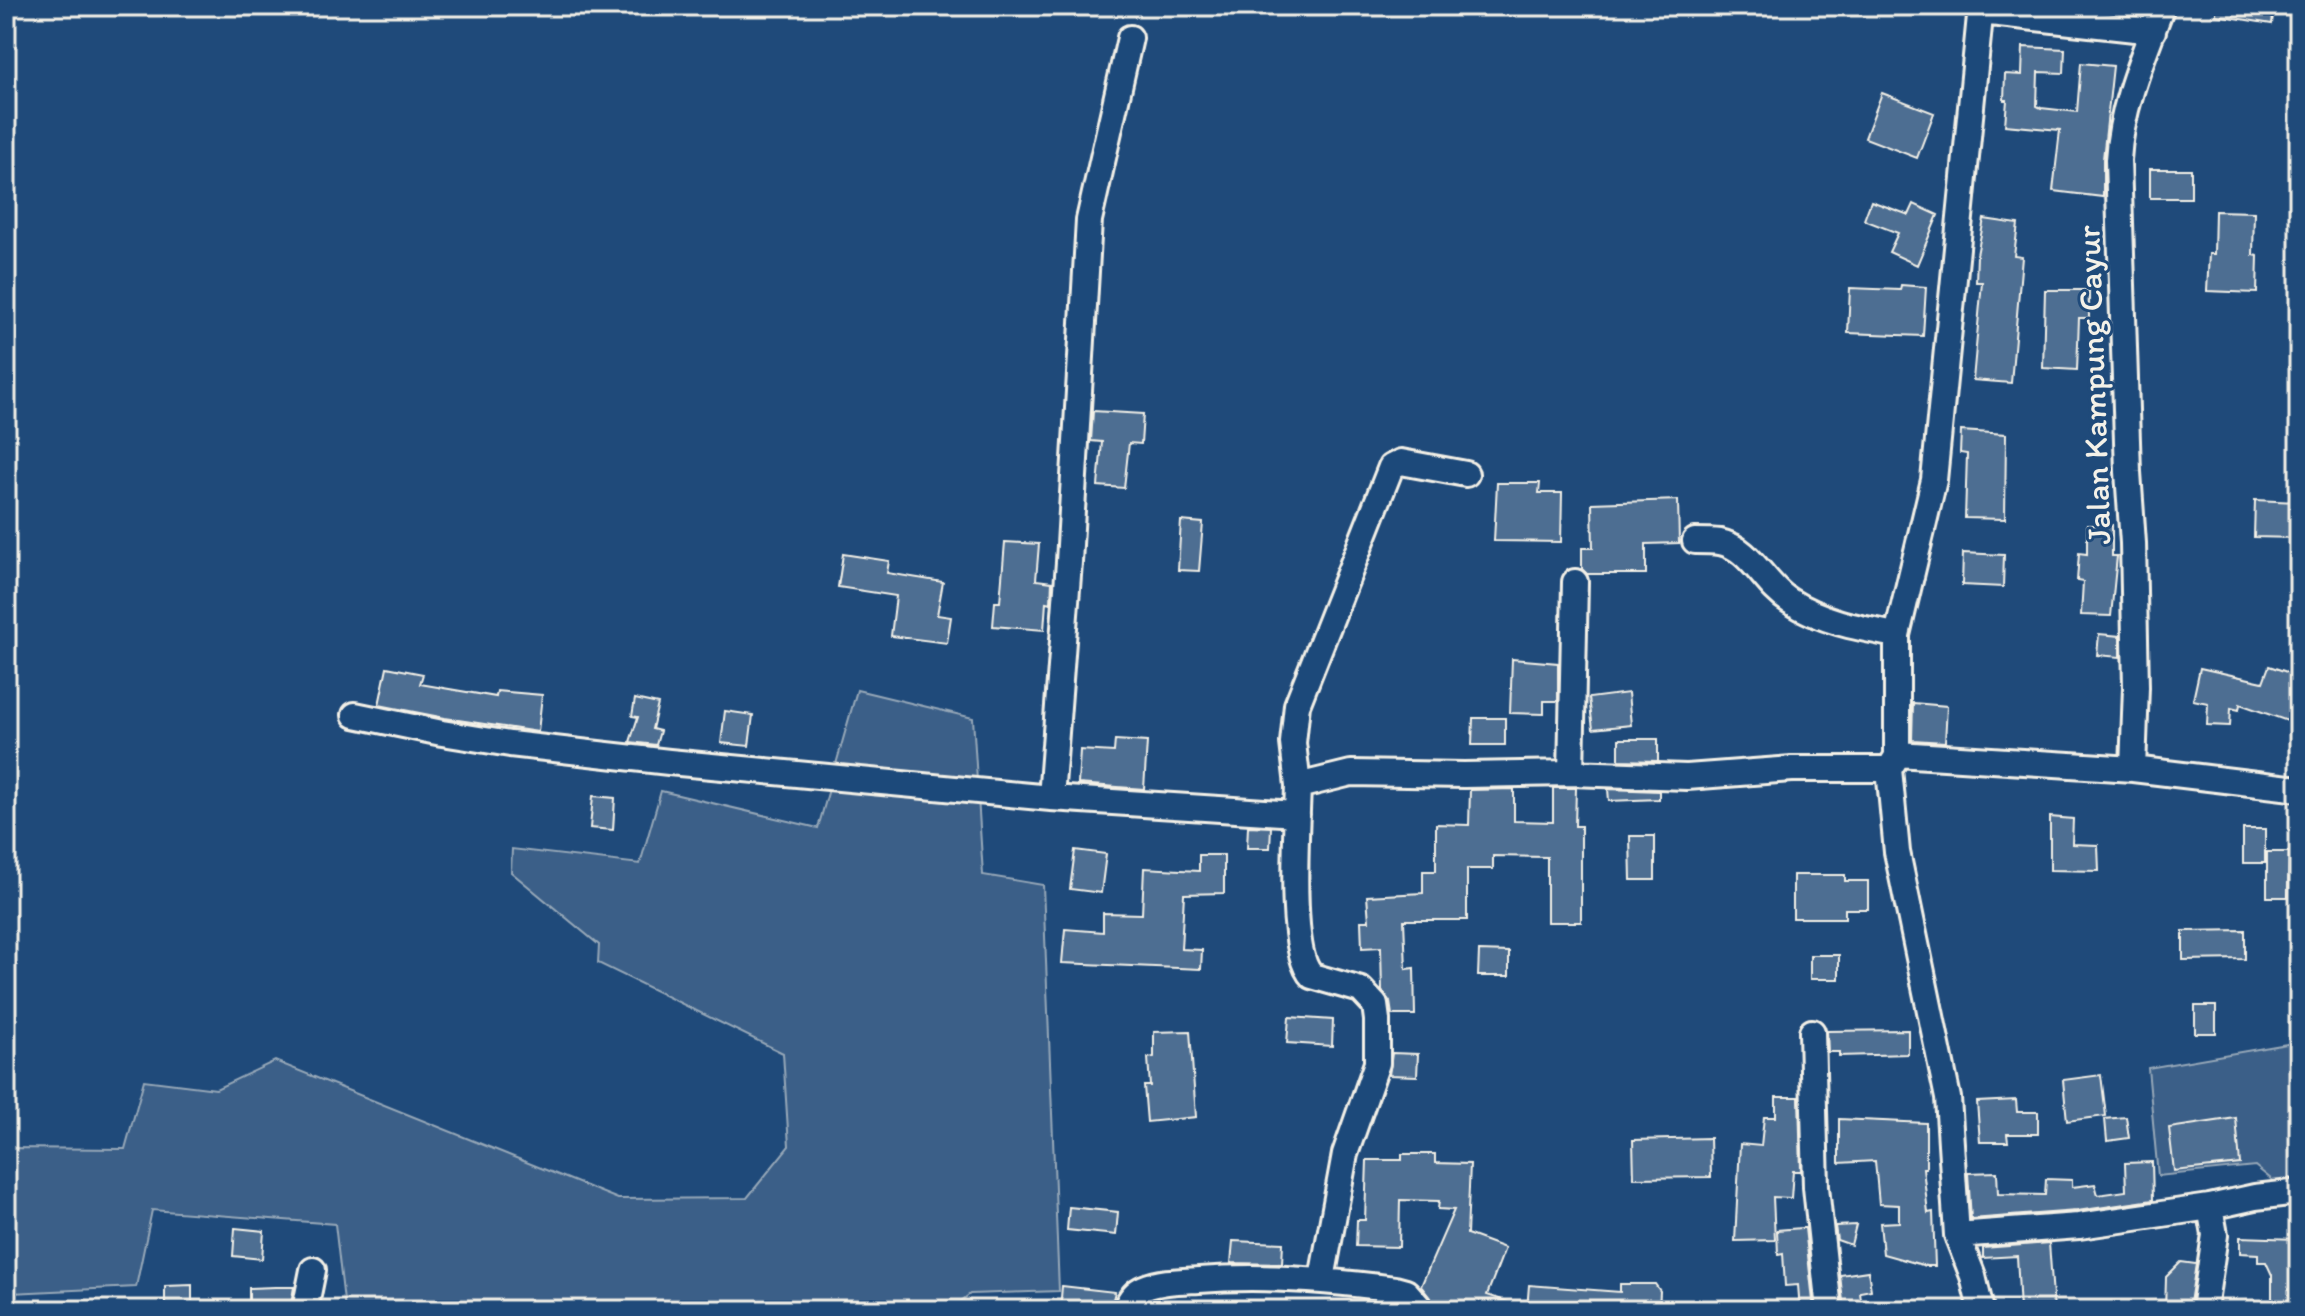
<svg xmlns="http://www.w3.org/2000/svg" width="2305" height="1316" font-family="Itim,sans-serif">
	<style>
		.green { fill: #3a5f88; stroke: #97a8b8; stroke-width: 2 }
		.building { fill: #4d6e92; stroke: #f4f1e8; stroke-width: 2 }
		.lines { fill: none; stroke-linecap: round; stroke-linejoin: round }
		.minor-casing { stroke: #f4f1e8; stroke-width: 30 }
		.minor { stroke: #1f4a7a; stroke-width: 24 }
		.labels { text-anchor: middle; stroke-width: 6; stroke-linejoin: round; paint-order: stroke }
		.street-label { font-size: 34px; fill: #f4f1e8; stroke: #1f4a7a }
	</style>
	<rect width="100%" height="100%" fill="#1f4a7a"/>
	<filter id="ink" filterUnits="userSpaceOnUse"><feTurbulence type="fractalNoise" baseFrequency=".0125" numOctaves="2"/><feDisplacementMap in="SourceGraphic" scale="16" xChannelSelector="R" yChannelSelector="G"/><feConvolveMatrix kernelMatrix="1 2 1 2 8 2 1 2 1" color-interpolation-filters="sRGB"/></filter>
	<g filter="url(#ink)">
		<path class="green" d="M857,690l116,28 10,157 60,10 16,406 -89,3 -20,16h-605l-10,-86 -183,-14 -16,77 -125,6 -5,-7v-138l119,1 19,-69 72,9 59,-28 343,138 129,-1 42,-52 -6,-93 -185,-90 1,-18 -88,-73 1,-23 128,15 21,-73 157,37z
			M2299,1042v160l-44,-36 -97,10 -10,-108z"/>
		<path class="building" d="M2216,6h58l-2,18 -56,-9z
			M2023,47l42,2 -1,24 -26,-1 -1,34 4,2 36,4 4,-49 32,3 -10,93v38l-50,-6 7,-61 -55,-5 2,-25h-3l1,-26 17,1z
			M1882,93l52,20 -17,45 -52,-20z
			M2150,169h41v29h-41z
			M1871,201l38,14 5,-11 24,11 -21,50 -28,-13 9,-19 -34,-13z
			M2215,211l39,1 -1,43 5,1 -1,37 -50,-2 2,-37h5z
			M1984,219l34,5 -4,32 8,1 -11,126 -38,-3 9,-98h-6l1,-27z
			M1901,285l25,2 -3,49 -75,-3 2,-45 50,2z
			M2045,290h44v28h-10l-2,52 -34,-2z
			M1093,411l50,3 -2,30 -12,-1 -5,45 -26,-2 4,-44 -11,-1z
			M1961,431l45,3 -1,85 -40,-1 2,-64 -7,-1z
			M1497,483h43l-1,10h23l-1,49 -67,-1z
			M1678,500l1,43 -33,1v30h-59l-5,-5v-21h11l-1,-45z
			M2255,500l43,2 -2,36 -42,-1z
			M1181,521l22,2 -4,48 -21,-1z
			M2087,525h25v31h5l-6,60 -30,-1 2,-33 -6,-1 2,-28 8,1z
			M1005,542l34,2 -3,36 16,2 -1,21 -5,-1 -2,28 -51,-4 2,-24h5z
			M1963,553l41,2 -1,32 -41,-2z
			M843,554l46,7 -2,12 56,9 -6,33 14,2 -4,26 -56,-7 5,-40 -58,-9z
			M2099,634l21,2v21l-23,-2z
			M1512,659l46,4v38h-14v13l-34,-1z
			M2269,666l30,10v38l-3,10 -56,-20 -1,6 -8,-2 -1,18 -23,-1 1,-22 -15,-3 7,-32 63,14z
			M387,667l36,7 -3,10 76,13 1,-6 45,4 -4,37 -93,-14 -66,-13z
			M1628,693l3,32 -38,4 -4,-31z
			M635,699l23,5 -6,25 8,2 -4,14 -26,-3 8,-25 -6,-1z
			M1913,703l34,3 -2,36 -33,-2z
			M725,711l28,4 -4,31 -28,-3z
			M1473,718h32v27h-33z
			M1619,739h39v22l-39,-1z
			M1115,740l32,2 -3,47 -66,-5 2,-34 34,2z
			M1553,788h23l-1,38h6v96h-34v-65l-54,-1v13h-26v51h-63l2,49 8,-1 1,47h-23l-2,-13 -8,-11 -1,-44 -19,1 -1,-27h8l-2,-25 56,-3v-22h13v-47l33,1 1,-35 44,-1v32l39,1z
			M1608,789l51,2v8l-50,2z
			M593,796l22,2 -2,32 -23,-2z
			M2050,817l23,2 -1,25 26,1 1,26 -49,-1z
			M1248,826l23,1 -1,21h-23z
			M2243,829h22v34h-22z
			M1630,836h25v44h-24z
			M1075,850l31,4 -5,39 -31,-4z
			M2267,852h22l-1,45h-21z
			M1199,855h25v38l-40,1 -3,55 21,1 -1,19 -139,-6 3,-34 38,3v-19l39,1 2,-46 55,3z
			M1793,875h52v6h23v28h-23v9h-52z
			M2245,930v29l-62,1v-29z
			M1479,951l30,1v24h-31z
			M1810,955h29v24h-29z
			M2195,1006h21v27h-21z
			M1289,1017l44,3 -1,26 -45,-3z
			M1908,1030v24l-69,2v-4h-11l-1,-21z
			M1190,1031l6,86 -49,5 -3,-36h6l-2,-28 6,-1v-25z
			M1392,1053l26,1 -1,22 -28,-1z
			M2101,1075l5,41 -39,5 -4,-41z
			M1776,1097h23l2,74h-8l-2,27 -18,-1 2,43 -40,1 5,-97 21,2 3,-29h12z
			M2016,1100l1,12h21v22h-31l1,8h-28l-3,-40z
			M2126,1117l3,21 -22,3 -2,-22z
			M2236,1118l4,46 -66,7 -5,-43z
			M1839,1119l87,4v45h-3l5,45 5,-1 2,54h-9l-43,-12 -3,-31 19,-1v-17l-20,-1 -4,-43 -36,2z
			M1710,1138l1,39 -77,1 -1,-38z
			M1402,1154h33v9l35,1 -3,70 38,14 -18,47 36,12 -1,3h-68l-20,-7 -13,-17 33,-76 -16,-1 1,-8 -39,-1 -1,47 -43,-1 1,-26h8l2,-60h35z
			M2152,1162l1,38 -76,11 -106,8 -3,-46 29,-1 1,22 47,1 1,-16 26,1v7l23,-3 3,11 28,-4 -1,-28z
			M1069,1207l49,5 -2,23 -49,-5z
			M1856,1225l-5,20 -14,-5 -2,-14z
			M235,1228l29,3 -2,28 -29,-3z
			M1802,1228h3l9,82h-14l-2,-25 -13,1 -2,-33 -5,1 -1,-24z
			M2240,1237l59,2 -3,71h-24v-35l-6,-13h-8v-8l-18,-1z
			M1233,1241l50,2 -1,21 -51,-1z
			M2049,1243l5,67h-34l-3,-54 -34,2v-10z
			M2181,1262l15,2 -7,46h-24l1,-33z
			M1868,1271l3,19 -11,2 2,18h-18l-4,-35z
			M1620,1284h35l5,7 -1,19h-132l2,-25 91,7z
			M192,1285v25h-27v-24z
			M1062,1286l53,6 -5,18h-50z
			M275,1287h19l-4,23h-41v-22z"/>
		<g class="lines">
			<defs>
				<path id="minor" d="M1981,12l172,19
					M1695,541c8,0 17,0 25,1 31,6 44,43 70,59 33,21 69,27 107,34v119l236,15 166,20
					M1897,635l37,-155 47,-474
					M355,715l87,18 68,11 159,18 382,36 246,16
					M1896,758l-7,11 8,83 51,246 9,137
					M2133,769l3,-82 -3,-144 -5,-71 -10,-312c3,-53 25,-104 44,-154
					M1571,773l4,-191
					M1298,786l-5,-43 4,-38 94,-238 10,-5 65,12
					M1051,798l18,-236 20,-342 41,-182
					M1812,1032l4,155 13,123
					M2210,1207l45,-10 44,-5
					M1322,1279l23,-125 32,-91v-43l-2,-15 -14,-15 -49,-14c-25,-24 -15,-152 -14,-190l53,-13 113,2 107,-2 116,4 105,-8h97
					M305,1310l8,-40
					M1125,1310c4,-10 9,-18 19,-22 16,-7 37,-7 55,-8 66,-5 131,0 196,9l11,3 14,16
					M1981,1310l-8,-34 -16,-41 122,-9 131,-19 5,28 -11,75"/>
			</defs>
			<use href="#minor" class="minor-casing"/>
			<use href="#minor" class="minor"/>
		</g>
	</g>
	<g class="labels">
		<g class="street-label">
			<text transform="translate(2093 385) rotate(-92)" y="12">Jalan Kampung Cayur</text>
		</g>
	</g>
	<rect width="2305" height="1316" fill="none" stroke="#1f4a7a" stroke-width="32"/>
	<rect x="16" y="16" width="2273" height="1284" fill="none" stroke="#f4f1e8" stroke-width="3" filter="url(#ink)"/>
</svg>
